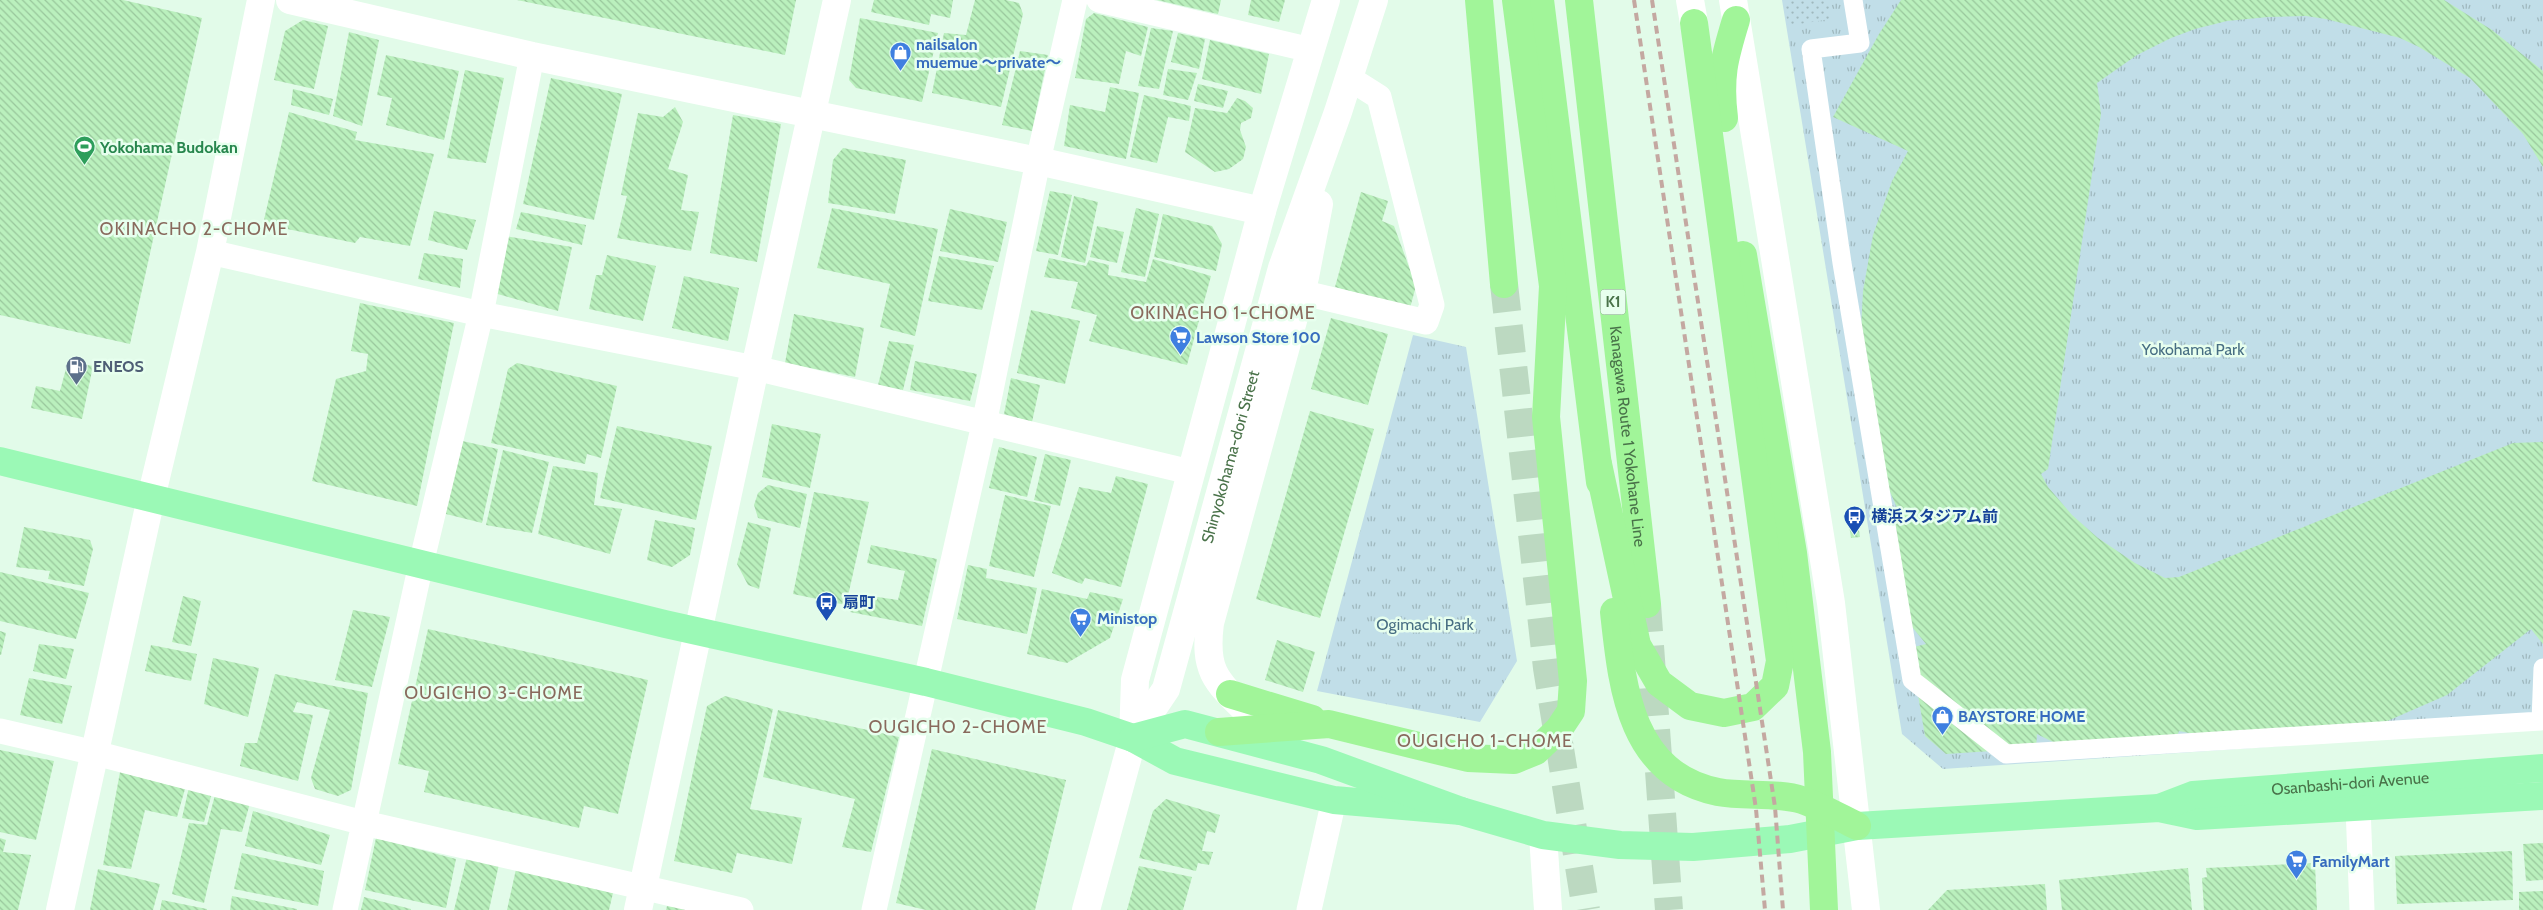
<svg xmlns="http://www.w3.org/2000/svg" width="2543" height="910" font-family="Cabin,'Noto Sans JP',sans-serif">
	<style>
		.park { fill: url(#park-tufts) }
		.garden { fill: url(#garden-dots) }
		.building { fill: url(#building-back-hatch) }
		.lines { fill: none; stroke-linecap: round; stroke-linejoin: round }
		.motorway-tunnel { stroke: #bcd9c1; stroke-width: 28; stroke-dasharray: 28 14; stroke-linecap: butt }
		.pedestrian { stroke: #fff; stroke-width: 19 }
		.minor { stroke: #fff; stroke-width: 25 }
		.tertiary { stroke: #fff; stroke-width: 28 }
		.primary { stroke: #9bf9b6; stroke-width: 28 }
		.motorway { stroke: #a1f599; stroke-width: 28 }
		.rail { stroke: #c4a8a1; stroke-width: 4; stroke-dasharray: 8 5; stroke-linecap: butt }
		.labels { text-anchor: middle; stroke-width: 5; stroke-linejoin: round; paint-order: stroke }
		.shield { fill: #e7ffee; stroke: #789c7a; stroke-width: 1 }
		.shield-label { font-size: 15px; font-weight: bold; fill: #497249 }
		.shop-label { font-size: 16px; font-weight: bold; fill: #366cbe; stroke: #e7ffee; text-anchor: start }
		.leisure-label { font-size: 16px; font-weight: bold; fill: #27864d; stroke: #e7ffee; text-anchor: start }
		.park-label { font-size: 16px; fill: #476e83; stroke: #e7ffee }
		.service-label { font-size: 16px; font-weight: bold; fill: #4e5e75; stroke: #e7ffee; text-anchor: start }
		.street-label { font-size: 16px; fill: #497249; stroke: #e7ffee }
		.transit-label { font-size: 16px; font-weight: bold; fill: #164399; stroke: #e7ffee; text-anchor: start }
		.neighbourhood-label { font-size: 18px; letter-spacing: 1px; fill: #896a5d; stroke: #e7ffee }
	</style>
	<defs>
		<pattern id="park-tufts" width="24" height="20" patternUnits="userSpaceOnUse" patternTransform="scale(1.25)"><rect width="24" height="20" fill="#c1dee8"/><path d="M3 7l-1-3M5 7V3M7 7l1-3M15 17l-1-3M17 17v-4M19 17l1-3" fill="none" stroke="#9fb8be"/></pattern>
		<pattern id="garden-dots" width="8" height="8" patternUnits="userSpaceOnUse" patternTransform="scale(1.25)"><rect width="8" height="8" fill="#c1dee8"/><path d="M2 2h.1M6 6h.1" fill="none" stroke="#9fb8be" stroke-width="1.8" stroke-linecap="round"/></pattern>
		<pattern id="building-back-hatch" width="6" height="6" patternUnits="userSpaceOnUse" patternTransform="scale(1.25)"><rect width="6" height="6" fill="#baf0bd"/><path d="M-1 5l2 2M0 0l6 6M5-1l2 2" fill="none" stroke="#99c79c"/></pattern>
	</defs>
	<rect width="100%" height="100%" fill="#e2fbe9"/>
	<path class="park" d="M1782,0h761v728l-600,41 -41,-35z
		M1413,335l53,12 51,314 -37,61 -163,-31z"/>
	<path class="garden" d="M1784,0h45l1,19 -42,7z"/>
	<path class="building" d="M0,0h123l79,18 -72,326 -130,-29z
		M517,0h279l-11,55z
		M874,0h79l-3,18 -19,-4 -2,11 -58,-13z
		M975,0h31l13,3 4,11 -22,93 -69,-14 12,-60 22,2z
		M1157,0h64l-3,14z
		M1251,0h34l-6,22 -31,-7z
		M1901,0h543l48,30 51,41v96l-20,-33 -53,-56 -51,-31 -19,-9 -74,-19 -20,-3 -38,1 -41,4 -32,8 -24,9 -34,17 -40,28 4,31 -53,355 -7,5 7,13 24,28 26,23 37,25 30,15 14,-1 334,-134 30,-1v202l-12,-15 -84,66 -78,34 -150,10 -40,-8 -7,19 -91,6 -44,-22 -1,14 -90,6 -21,-18 -15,-88 16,-4 -31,-38 -13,-86 16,-10 -11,-25 -26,-156 2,-38 10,-56 19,-54 16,-30 -75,-34 46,-83z
		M1094,13l54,14 -7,29 -15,-5 -7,33 -44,-6 11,-59z
		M860,18l78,15 -16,69 -66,-14 -7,-8z
		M303,20l25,6 -14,63 -40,-9 11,-49z
		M1151,28l22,3 -14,58 -21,-3z
		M349,32l30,8 -17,86 -29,-10z
		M1178,33l27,6 -6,30 -28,-7z
		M1210,40l59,14 -8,40 -59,-15z
		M1020,51l28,4 -16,76 -30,-6z
		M386,55l73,16 -15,69 -58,-15 6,-27 -15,-3z
		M1168,69l29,4 -9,27 -25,-5z
		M465,70l39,8 -18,85 -39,-5z
		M551,78l71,16 -28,126 -71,-16z
		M1198,84l30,7 -5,17 -29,-7z
		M1110,87l29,6 -13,66 -62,-13 6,-41 35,7z
		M293,89l40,10 -4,16 -38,-10z
		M1144,95l47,11 -2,15 -21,-4 -11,46 -27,-6z
		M1237,98l8,3 8,7 -2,10 -10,5 -1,7 6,17 -3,12 -14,10 -14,3 -30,-20 10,-44 32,5z
		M675,107l8,15 -15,47 20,6 -7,35 18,2 -8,39 -74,-13 10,-42 -6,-1 17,-82 25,4z
		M289,112l68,20 -2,8 79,14 -24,92 -50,-9 -5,6 -92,-19z
		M733,115l48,9 -24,138 -47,-9z
		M843,148l63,12 -11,54 -67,-11 5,-43z
		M1050,191l22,4 -14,60 -22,-4z
		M1361,192l27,9 -6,20 12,5 22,60 -6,22 -75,-21z
		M1074,196l24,6 -13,61 -24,-6z
		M832,208l106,21 -23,107 -35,-9 10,-43 -73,-16z
		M1136,208l23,6 -14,63 -24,-5z
		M950,209l57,13 -9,40 -58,-11z
		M434,211l42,9 -9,30 -39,-10z
		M521,212l65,13 -4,20 -66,-16z
		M1163,214l49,12 10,18 -6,27 -62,-14z
		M1097,226l27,6 -7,31 -27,-6z
		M505,236l67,11 -14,64 -64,-18z
		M424,253l39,6 -3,29 -42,-9z
		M607,255l49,11 -13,55 -54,-12 7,-34h6z
		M939,256l55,10 -12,44 -54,-9z
		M1049,258l37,8 3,-6 20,5 -1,10 38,7 7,-23 58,17 -24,89 -98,-24 8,-26 -26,-7 7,-26 -34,-5z
		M684,276l55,12 -11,53 -56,-13z
		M360,303l94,20 -37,183 -105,-25 24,-102 30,-8 2,-17 -17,-3z
		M1031,310l49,11 -15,63 -48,-11z
		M794,314l70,14 -9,49 -70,-14z
		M1331,318l57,16 -20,71 -57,-16z
		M889,341l25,4 -11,45 -25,-5z
		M68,361l25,5 -11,53 -51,-11 5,-22 24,5z
		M915,361l62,13 -7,27 -60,-11z
		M517,363l100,23 -16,72 -14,-4 -2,10 -94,-21 17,-74z
		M1011,378l29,7 -8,37 -28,-8z
		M1310,411l64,18 -54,189 -64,-19z
		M772,424l49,10 -11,54 -48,-11z
		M617,426l95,20 -16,74 -96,-22z
		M458,440l40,9 -16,74 -40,-10z
		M999,447l38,10 -10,40 -38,-9z
		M503,450l46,12 -17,71 -46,-8z
		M1045,454l26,6 -11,46 -26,-6z
		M553,466l45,7 -4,32 28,4 -12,45 -72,-20z
		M1116,476l32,8 -27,103 -36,-9 -3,6 -30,-11 27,-86 32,6z
		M768,485l39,9 -7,34 -42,-10 -4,-13 4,-12z
		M814,492l55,10 -23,103 -53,-11z
		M1005,495l46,11 -17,71 -45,-11z
		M1857,518l3,19 -9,1 -3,-19z
		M655,520l40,8 -5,27 -18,12 -25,-7z
		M748,522l23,6 -12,61 -11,-4 -11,-21z
		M24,527l66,13 3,9 -9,37 -36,-7 2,-8 -34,-4z
		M871,545l66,14 -15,67 -72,-14 7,-18 41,6 7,-29 -38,-8z
		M968,565l19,4 -1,9 51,10 -10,46 -70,-15z
		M0,572l89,21 -13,46 -76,-18z
		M1042,589l45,10 3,-7 33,7 -13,39 -43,25 -40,-9z
		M183,596l18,5 -10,45 -19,-4z
		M353,610l37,7 -18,70 -37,-7z
		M428,629l220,51 -30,134 -34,-8 -5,22 -155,-36 5,-21 -31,-7z
		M0,631l6,2 -5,22h-1z
		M1277,640l38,12 -12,40 -38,-12z
		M39,644l35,5 -8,30 -33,-8z
		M151,645l46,9 -6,27 -46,-10z
		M213,658l46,10 -11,49 -44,-13z
		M275,674l93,19 -17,97 -13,6 -23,-7 -4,-11 19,-68 -33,-8 -4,10 20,3 -15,66 -58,-15 5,-23h12z
		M29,678l43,8 -10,38 -42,-9z
		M725,696l48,13 -23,100 52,9 -10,46 -55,-11 -5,20 -58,-12 33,-155z
		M778,710l121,27 -28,115 -29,-5 13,-48 -92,-22z
		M932,749l134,31 -31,130h-109l-30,-7z
		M0,750l54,11 -18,79 -36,-8z
		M120,772l65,17 -8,28 -32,-7 -14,59 -28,-4z
		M189,787l23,6 -8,29 -22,-4z
		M215,795l35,8 -8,29 -21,-3 -17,74 -32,-9 17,-71 18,2z
		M1166,799l54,16 -5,18 -8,-2 -5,20 11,1 -4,13 -11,-2 -2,8 -57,-13 14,-47z
		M253,811l77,24 -9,30 -76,-19z
		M0,838l6,2 -3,12 28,3 -13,55h-18z
		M376,838l80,21 -10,49 -81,-18z
		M2543,843v37l-17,1 -3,-37z
		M2512,851l1,49 -116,4 -2,-48z
		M242,853l82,18 -6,35 -84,-17z
		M467,857l32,7 -10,46h-35z
		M2315,863l2,47h-113l-2,-32 5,-1 -1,-9z
		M1139,866l53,11 -9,33h-56z
		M2188,868l4,42h-130l-3,-30z
		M98,869l62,15 -7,26h-63z
		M516,869l97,24 -4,17h-102z
		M2045,884l2,26h-119l19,-20z
		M2543,891v19h-24v-18z
		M232,896l65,13v1h-67z
		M364,897l47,12v1h-50z
		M162,900l45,9v1h-47z
		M667,906l18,3v1h-19z"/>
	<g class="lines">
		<path class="motorway-tunnel" d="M1504,284l43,384 39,242
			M1647,604l22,306"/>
		<path class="pedestrian" d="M1853,0l7,43 -49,6 31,214 70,417 94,74 535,-33 2,-53"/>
		<path class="minor" d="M1099,0l212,50
			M210,252l271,62 274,54 435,104
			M1300,292l126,30 6,-17 -53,-208 -30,-19
			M0,731l95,22 269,70 377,87
			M2358,807l4,103
			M345,910l76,-346 60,-250 51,-258
			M874,910l110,-486 54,-263 37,-161
			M1309,910l25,-110"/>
		<g class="tertiary">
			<path d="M290,0l242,56 506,105 224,50"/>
			<path d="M1690,0l4,23"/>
			<path d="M1733,0l98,603 35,307"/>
			<path d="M1247,711c-33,-31 -43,-42 -37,-88l95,-346 14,-73"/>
			<path id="s1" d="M1133,738l33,-49 116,-421 56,-156 36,-112"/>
			<path d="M1543,835l5,75"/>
			<path d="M60,910l91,-412 59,-246 51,-252"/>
			<path d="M638,910l117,-542 82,-368"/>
			<path d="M1086,910l47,-172 2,-58 127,-469 64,-211"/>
		</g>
		<g class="primary">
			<path d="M0,461l665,163 261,58 160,40 47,16 42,23 159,39 127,11"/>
			<path d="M1133,738l52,-14 136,36 140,51 82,24 77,10 73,2 97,-8 67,-13 302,-18 38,8 346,-20"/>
			<path id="s2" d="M2159,808l34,-13 350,-27"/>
		</g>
		<g class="motorway">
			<path d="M1479,0l25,284"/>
			<path d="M1540,0l60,482"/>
			<path id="s3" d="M1579,0l68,604"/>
			<path d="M1724,118c-5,-41 0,-59 12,-98"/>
			<path d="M1743,255l50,298 24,199 7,158"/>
			<path d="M1598,464l39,181 22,38 31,23 34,7 29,-6 22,-21 5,-25 -86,-638"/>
			<path d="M1614,612c8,73 15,162 104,180 26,5 59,0 84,8 18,6 37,17 55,26"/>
			<path d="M1230,694l82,25"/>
			<path d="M1219,732l110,-8 139,34 46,2 22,-9 23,-22 12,-18 2,-30 -27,-264 7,-131 -37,-286"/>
		</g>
		<path class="rail" d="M1634,0l122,809 9,101
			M1652,0l123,807 8,103"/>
	</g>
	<defs>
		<symbol id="shop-pin" viewBox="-11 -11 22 30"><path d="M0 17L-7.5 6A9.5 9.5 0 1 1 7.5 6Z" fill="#3f7fe0" stroke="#e7ffee"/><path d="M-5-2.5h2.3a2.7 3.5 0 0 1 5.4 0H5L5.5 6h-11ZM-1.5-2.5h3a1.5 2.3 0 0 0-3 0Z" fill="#fff"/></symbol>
		<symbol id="stadium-pin" viewBox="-11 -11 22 30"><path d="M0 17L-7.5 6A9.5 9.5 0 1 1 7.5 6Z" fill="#2e9e5b" stroke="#e7ffee"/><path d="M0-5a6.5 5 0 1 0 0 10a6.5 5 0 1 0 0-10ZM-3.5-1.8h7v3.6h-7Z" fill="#fff"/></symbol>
		<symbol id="supermarket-pin" viewBox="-11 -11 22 30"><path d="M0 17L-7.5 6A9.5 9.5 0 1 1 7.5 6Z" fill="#3f7fe0" stroke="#e7ffee"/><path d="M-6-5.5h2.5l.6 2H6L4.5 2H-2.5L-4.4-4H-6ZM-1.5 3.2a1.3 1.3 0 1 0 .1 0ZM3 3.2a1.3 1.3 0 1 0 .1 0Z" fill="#fff"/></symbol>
		<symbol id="fuel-pin" viewBox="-11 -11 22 30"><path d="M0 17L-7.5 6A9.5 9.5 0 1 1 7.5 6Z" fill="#5c6f8a" stroke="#e7ffee"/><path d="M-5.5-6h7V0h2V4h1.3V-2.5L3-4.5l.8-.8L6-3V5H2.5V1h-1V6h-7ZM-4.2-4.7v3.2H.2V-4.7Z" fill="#fff"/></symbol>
		<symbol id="bus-pin" viewBox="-11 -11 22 30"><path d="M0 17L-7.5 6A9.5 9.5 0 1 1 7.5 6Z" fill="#1a4fb4" stroke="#e7ffee"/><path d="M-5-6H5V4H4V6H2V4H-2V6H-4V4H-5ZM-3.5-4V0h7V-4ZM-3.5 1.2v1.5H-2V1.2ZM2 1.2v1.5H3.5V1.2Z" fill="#fff"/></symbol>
	</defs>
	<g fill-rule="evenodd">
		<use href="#shop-pin" x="888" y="40" width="25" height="34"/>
		<use href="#stadium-pin" x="72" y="134" width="25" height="34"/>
		<use href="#supermarket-pin" x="1168" y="324" width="25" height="34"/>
		<use href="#fuel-pin" x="64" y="354" width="25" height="34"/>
		<use href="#bus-pin" x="1842" y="504" width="25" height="34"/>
		<use href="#bus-pin" x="814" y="590" width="25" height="34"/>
		<use href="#supermarket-pin" x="1068" y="606" width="25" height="34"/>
		<use href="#shop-pin" x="1930" y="704" width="25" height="34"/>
		<use href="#supermarket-pin" x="2284" y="848" width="25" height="34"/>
	</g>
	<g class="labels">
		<rect class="shield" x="1600.5" y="289.5" width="25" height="25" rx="4"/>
		<g class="shield-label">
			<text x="1613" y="307">K1</text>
		</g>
		<g class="shop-label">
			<text x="916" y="50">nailsalon<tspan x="916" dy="18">muemue ～private～</tspan></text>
			<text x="1196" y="343">Lawson Store 100</text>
			<text x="1097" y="624">Ministop</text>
			<text x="1958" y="722">BAYSTORE HOME</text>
			<text x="2312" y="867">FamilyMart</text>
		</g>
		<g class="leisure-label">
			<text x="100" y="153">Yokohama Budokan</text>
		</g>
		<g class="park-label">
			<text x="2193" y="355">Yokohama Park</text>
			<text x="1425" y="630">Ogimachi Park</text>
		</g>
		<g class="service-label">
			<text x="93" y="372">ENEOS</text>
		</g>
		<g class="street-label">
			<text dy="6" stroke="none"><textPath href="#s3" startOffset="439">Kanagawa Route 1 Yokohane Line</textPath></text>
			<text dy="6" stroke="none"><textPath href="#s1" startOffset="300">Shinyokohama-dori Street</textPath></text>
			<text dy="6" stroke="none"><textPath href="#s2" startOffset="194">Osanbashi-dori Avenue</textPath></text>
		</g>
		<g class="transit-label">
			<text x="1871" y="522">横浜スタジアム前</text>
			<text x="843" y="608">扇町</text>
		</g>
		<g class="neighbourhood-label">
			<text x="194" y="235">OKINACHO 2-CHOME</text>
			<text x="1223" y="319">OKINACHO 1-CHOME</text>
			<text x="494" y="699">OUGICHO 3-CHOME</text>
			<text x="958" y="733">OUGICHO 2-CHOME</text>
			<text x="1485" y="747">OUGICHO 1-CHOME</text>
		</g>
	</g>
</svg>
